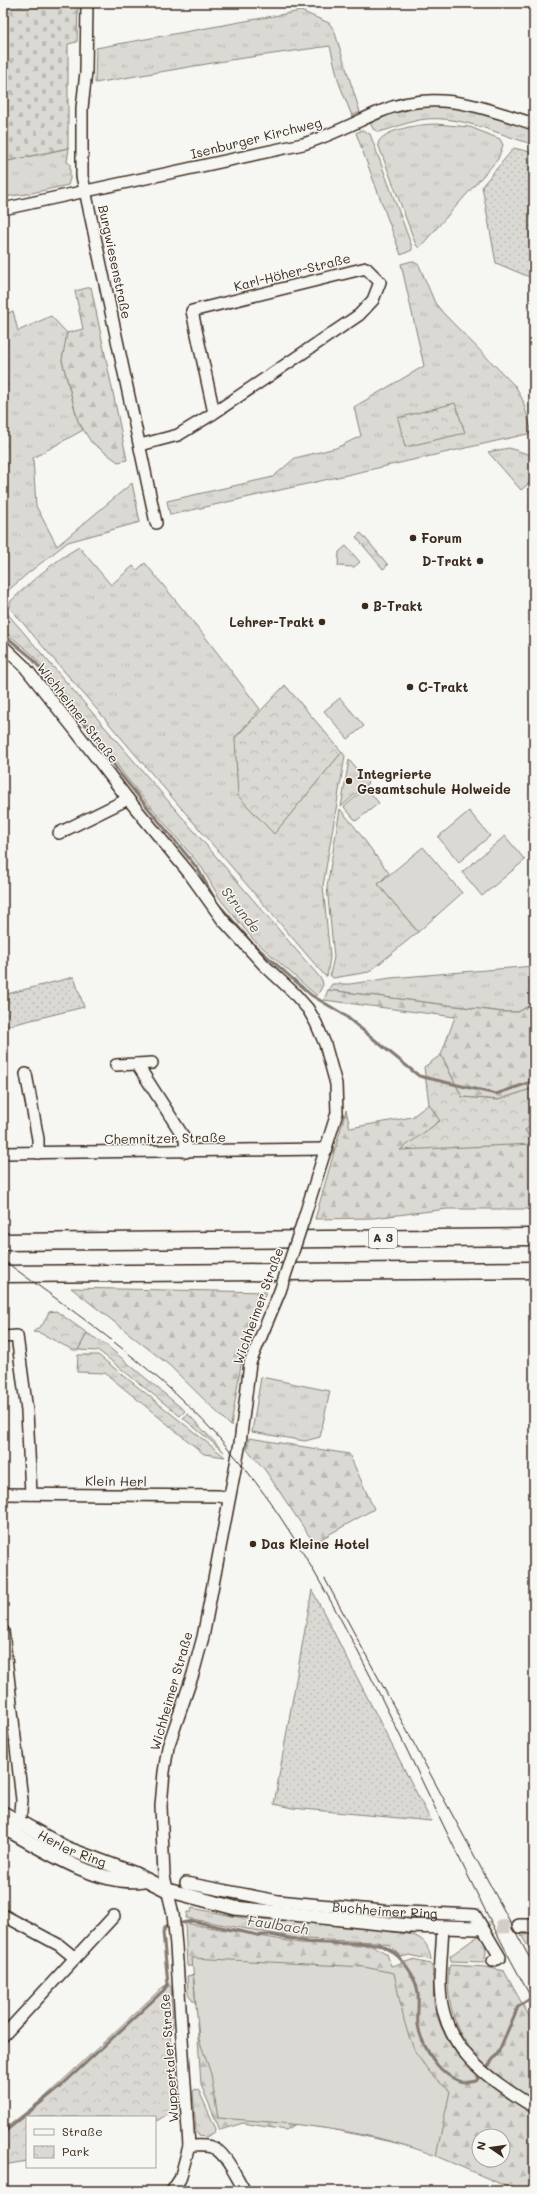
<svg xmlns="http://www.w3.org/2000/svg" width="537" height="2194" font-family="Mali,sans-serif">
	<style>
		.grass { fill: url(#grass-tufts); stroke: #8a8278 }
		.forest { fill: url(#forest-firs); stroke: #8a8278; fill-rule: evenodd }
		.cemetery { fill: url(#cemetery-stones); stroke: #8a8278 }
		.park { fill: url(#park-crowns); stroke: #8a8278 }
		.garden { fill: url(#garden-dots); stroke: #8a8278 }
		.pitch { fill: #dad9d3; stroke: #8a8278 }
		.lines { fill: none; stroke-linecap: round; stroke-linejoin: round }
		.stream { stroke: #857a71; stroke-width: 3 }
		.major-tunnel { stroke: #d1cdc8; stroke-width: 13; stroke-dasharray: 13 6; stroke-linecap: butt }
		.minor-casing { stroke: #3b2a1e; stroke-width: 14 }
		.major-casing { stroke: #3b2a1e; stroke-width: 16 }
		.highway-casing { stroke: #3b2a1e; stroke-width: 19 }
		.minor { stroke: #f6f6f2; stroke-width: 11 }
		.major { stroke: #f6f6f2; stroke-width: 13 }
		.highway { stroke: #f6f6f2; stroke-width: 16 }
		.tram { stroke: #3b2a1e; stroke-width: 1 }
		.minor-bridge-casing { stroke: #3b2a1e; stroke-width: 14; stroke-linecap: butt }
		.minor-bridge { stroke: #f6f6f2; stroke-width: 11 }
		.poi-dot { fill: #3b2a1e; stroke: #f6f6f2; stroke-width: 1.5 }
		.labels { text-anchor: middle; stroke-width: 3; stroke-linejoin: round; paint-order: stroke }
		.shield { fill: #f6f6f2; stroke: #73675e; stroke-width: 1 }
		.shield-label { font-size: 12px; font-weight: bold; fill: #3b2a1e }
		.street-label { font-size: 13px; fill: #3b2a1e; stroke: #f6f6f2 }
		.poi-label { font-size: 13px; font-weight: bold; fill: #3b2a1e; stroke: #f6f6f2; text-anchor: start }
		.water-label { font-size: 14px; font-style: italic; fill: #605248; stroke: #f6f6f2 }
	</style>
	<defs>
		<pattern id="grass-tufts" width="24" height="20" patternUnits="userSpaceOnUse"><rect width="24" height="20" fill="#dad9d3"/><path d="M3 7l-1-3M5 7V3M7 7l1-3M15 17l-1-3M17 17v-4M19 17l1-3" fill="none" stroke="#bcbab5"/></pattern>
		<pattern id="forest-firs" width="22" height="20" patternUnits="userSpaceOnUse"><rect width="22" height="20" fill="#dad9d3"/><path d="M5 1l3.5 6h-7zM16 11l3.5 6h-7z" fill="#bcbab5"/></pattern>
		<pattern id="cemetery-stones" width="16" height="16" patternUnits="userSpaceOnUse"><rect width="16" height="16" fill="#dad9d3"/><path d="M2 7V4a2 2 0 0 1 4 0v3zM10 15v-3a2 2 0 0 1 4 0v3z" fill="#bcbab5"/></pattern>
		<pattern id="park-crowns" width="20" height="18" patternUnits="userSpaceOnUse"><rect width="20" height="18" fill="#dad9d3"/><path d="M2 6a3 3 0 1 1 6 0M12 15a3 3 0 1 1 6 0" fill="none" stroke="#bcbab5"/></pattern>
		<pattern id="garden-dots" width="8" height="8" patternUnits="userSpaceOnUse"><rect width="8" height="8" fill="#dad9d3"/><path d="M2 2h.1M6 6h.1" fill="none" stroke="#bcbab5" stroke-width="1.8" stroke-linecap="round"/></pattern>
	</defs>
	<rect width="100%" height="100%" fill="#f6f6f2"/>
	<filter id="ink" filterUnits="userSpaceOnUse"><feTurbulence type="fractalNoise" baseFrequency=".025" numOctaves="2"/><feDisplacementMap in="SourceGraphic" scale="8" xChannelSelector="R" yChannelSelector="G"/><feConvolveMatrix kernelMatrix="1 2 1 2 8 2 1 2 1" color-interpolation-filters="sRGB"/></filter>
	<g filter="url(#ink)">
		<path class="grass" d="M301,11l28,12 5,7 26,82 -8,4 -13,-33 -9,-37 -100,14 -135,23 1,-35z
			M429,105l37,2 66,22 2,8 -2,7c-35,-10 -69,-28 -106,-25 -17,2 -31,9 -47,13l-6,-3 -3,-7 28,-12z
			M436,124l34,3 30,12 3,6 -5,14 -79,89 -3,-3 -38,-101c3,-15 45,-20 58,-20z
			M362,130l8,4 42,113v3l-11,5 -45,-122z
			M69,148l-2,14 3,2v15l-2,6 -41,9 -24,3v-35z
			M412,261l7,4 16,38 9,11 72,73 7,14 9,32 -362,82 -3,-14 106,-24 22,-19 41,-10 25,-12 -7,-29 70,-41 -23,-102z
			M13,311l5,20 33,-15 16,17 6,17 -11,10 16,61 5,9 -50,28 3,48 21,40 75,-63 8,39 -72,20 -41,32 -24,21v-280z
			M509,448l25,8v23l-13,11 -33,-38z
			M361,533l27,32 -5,4 -27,-32z
			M346,546l14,16 -6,5 -16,-1 1,-14z
			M79,547l32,38 22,-19 4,4 8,-7 58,71 57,75 -25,29 39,95 68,-81 3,4 -22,130 7,71 -3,19h-2l-315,-368v-6c21,-21 43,-40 69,-55z
			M6,612l316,368 1,5 -6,11 -64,-57 -33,-40 -18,-31 -77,-92 -29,-42 -64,-80 -29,-24v-15z
			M349,760l19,23 -27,24z
			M340,809c18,20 32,43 49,64l-11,11 40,48 -49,40 -36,6 -3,-3 4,-18 -7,-70z
			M534,966v37l-16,9h-15l-175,-22 4,-6h18l41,-6z
			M87,1333l19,12 79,66 -5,5 -81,-65 -21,-1z
			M78,1355h20l127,102 -21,-3 -99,-81 -28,-1z
			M261,1377l69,14 -10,46 -15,4 -53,-9z
			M188,1414l36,38 -41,-34z
			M192,1908l56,11h58l102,15c15,3 21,10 23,26l-21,-5 -9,2 -12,-12 -12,-3 -75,-3 -116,-21 1,-6h4z
			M478,1936l7,3 1,14 -2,9 -33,-1 -1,-5z
			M193,1975l3,29 -8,-10 -1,-18z
			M195,2089l4,2 17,38 -1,3 -9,5 -7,-1 -3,-5 -3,-39z"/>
		<path class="forest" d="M91,287l36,173 -9,2 -27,-20 -13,-21 -16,-61 5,-27 16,-4 -8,-38z
			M328,990l175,22h15l16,-9v85l-36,12 -36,-3 -21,-42 14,-38 -131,-17z
			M429,1104l11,16 -14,12 107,11 -8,-13 9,-6v85h-87l-74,9 -58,1 31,-109 4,18 62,-11z
			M71,1288l195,4 -22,54 -13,80 -62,-61z
			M249,1438l100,16 25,55 -60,34 -49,-73 -18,-21z
			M185,1923l115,20 74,3 13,8 4,12 21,-6 19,4c4,10 1,33 4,45 15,55 54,76 99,104v78h-14l-10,-3 -88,-38 -26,-7 -65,-14 -35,-5 -10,6 -43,-7 -23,7 -19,-45 -4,-63 10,5 16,-59 -36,-2zM479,2136h24v24h-24z
			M534,1934v22l-13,-21z
			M450,1965l36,2 18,4 30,54v76c-42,-29 -78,-50 -85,-106 -1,-8 -2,-23 1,-30z"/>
		<path class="cemetery" d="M3,3h75l-1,39 -9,2v104l-65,14z"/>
		<path class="park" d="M455,403l10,30 -60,14 -7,-29z
			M285,685l57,67 -68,82 -36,-38 -3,-58z
			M441,1055l21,42 36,3 36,-12v36l-9,6 9,14 -134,6 40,-29 -11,-17 -5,-37z
			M56,1311l31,22 -9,17h-5l-33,-17 -7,-1 10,-8 6,-12z
			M164,1986h7l2,40 -3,6 4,78 -19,12v-5h-128v44l-24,4v-35l42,-33z"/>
		<path class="garden" d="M514,148l20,5v126l-38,-16 -14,-77z
			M74,977l10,30 -81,20v-32z
			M312,1590l119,231 -139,-13 -18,-4z"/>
		<path class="pitch" d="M340,698l24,28 -16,13 -24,-28z
			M366,788l13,15 -23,18 -12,-14z
			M469,811l21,25 -31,26 -21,-25z
			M505,836l20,24 -43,36 -20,-24z
			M423,847l39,46 -44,39 -40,-48z
			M192,1958l172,9 30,6c11,50 12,84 56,118l-14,65c-69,-27 -145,-33 -218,-38l-7,-44 -12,-35z"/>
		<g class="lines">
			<path class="stream" d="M3,634l28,23 63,79 27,39 77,94 19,34 11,12 23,27 60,53 32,19 76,62 77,18 38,-13
				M3,2133l58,-47 103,-96 4,-6 -5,-52 3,-6 26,-5 66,14h13l36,7 71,2c19,6 38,29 40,50 1,10 -1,21 0,31 4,25 29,64 58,56l22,-28 20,-46 16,-11"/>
			<path class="major-tunnel" d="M478,1928l41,-2"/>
			<defs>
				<g id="minor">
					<path d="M87,3l-1,69 -4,36v68l74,347"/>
					<path d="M3,209l300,-65c27,-8 51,-21 76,-32 55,-24 102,-5 155,12"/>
					<path d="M140,445l38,-10 36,-22 145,-98 14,-15 7,-18 -14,-14 -174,43 22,102"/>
					<path d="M3,646l21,20 51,64 53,69 61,74 33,46 42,46 29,27 15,17 8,14 9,21 11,40 1,29 -34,108"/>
					<path d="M59,833l69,-34"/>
					<path d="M137,1064l15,-1"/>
					<path d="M116,1065l21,-1 48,75 1,13"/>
					<path d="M26,1074l12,65v14"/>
					<path d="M3,1153l324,-4"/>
					<path d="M3,1337l14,-1 10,75 4,83"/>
					<path d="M3,1494l216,2 10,2"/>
					<path d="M3,1631l19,169 -1,12 -6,16"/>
					<path id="s1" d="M186,1883l92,18 105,10 92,4 25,42 -7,4"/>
					<path d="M3,1915l56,30 16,13"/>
					<path d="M443,1927c-1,20 -3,39 -3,58 1,63 47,93 94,122"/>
					<path d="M3,2036l111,-120"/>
					<path d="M189,2146c7,0 15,-1 22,1 14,3 26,32 34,44"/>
					<path d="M172,2191l8,-12 9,-33 -13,-200 -3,-32 -9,-38 -3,-70 3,-34 4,-25 25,-73 10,-37 37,-194 10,-80 30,-72"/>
				</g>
				<g id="major">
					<path id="s2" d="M3,1813l63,35 67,25 34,17 68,18 174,18 69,2"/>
					<path d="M3,1827c37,21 97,60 140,53"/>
					<path d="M519,1926h15"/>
				</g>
				<path id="highway" d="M3,1242l531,-5
					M3,1274l531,-4"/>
			</defs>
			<use href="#minor" class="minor-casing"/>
			<use href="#major" class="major-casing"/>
			<use href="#highway" class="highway-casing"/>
			<use href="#minor" class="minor"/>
			<use href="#major" class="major"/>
			<use href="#highway" class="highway"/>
			<path class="tram" d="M3,1260c79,58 161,113 225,188 52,60 89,127 126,196 62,119 115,242 180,359
				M325,1579l209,387"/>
			<defs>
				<path id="minor-bridge" d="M280,1291l23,-70"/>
			</defs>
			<use href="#minor-bridge" class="minor-bridge-casing"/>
			<use href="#minor-bridge" class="minor-bridge"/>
		</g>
	</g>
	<g class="poi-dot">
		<circle cx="413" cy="538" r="4"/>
		<circle cx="480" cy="561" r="4"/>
		<circle cx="365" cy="606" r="4"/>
		<circle cx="322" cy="622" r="4"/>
		<circle cx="410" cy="687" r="4"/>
		<circle cx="349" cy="781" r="4"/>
		<circle cx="253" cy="1544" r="4"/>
	</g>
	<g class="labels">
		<rect class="shield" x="369" y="1228" width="28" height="20" rx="3"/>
		<g class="shield-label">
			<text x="383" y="1242">A 3</text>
		</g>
		<g class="street-label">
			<text transform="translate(256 138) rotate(-14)" y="5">Isenburger Kirchweg</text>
			<text transform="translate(115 262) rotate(78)" y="5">Burgwiesenstraße</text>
			<text transform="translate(292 272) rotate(-14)" y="5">Karl-Höher-Straße</text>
			<text transform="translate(78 713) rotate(52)" y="5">Wichheimer Straße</text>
			<text transform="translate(165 1138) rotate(-1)" y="5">Chemnitzer Straße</text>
			<text transform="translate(258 1306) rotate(-70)" y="5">Wichheimer Straße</text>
			<text transform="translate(116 1481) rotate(1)" y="5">Klein Herl</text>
			<text transform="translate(171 1691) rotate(-74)" y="5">Wichheimer Straße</text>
			<text dy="5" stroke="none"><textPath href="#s2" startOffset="78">Herler Ring</textPath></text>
			<text dy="5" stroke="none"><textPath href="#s1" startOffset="201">Buchheimer Ring</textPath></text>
			<text transform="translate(169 2058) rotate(-94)" y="5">Wuppertaler Straße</text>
		</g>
		<g class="poi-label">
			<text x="421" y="543">Forum</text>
			<text x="472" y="566" text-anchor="end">D-Trakt</text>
			<text x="373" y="611">B-Trakt</text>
			<text x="314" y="627" text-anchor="end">Lehrer-Trakt</text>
			<text x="418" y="692">C-Trakt</text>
			<text x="357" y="779">Integrierte<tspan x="357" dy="15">Gesamtschule Holweide</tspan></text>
			<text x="261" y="1549">Das Kleine Hotel</text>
		</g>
		<g class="water-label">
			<text transform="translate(241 910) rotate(52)" y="5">Strunde</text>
			<text transform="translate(278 1925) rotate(9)" y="5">Faulbach</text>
		</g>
	</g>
	<rect width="537" height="2194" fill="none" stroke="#f6f6f2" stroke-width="16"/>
	<rect x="8" y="8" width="521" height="2178" fill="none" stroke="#3b2a1e" stroke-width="1.5" filter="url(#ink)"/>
	<rect x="26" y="2116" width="130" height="52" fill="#f6f6f2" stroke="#aba49d"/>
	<rect x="34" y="2129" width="20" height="6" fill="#f6f6f2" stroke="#aba49d"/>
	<text x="62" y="2136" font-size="12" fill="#3b2a1e">Straße</text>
	<rect x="34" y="2146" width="20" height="12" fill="url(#park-crowns)" stroke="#aba49d"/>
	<text x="62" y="2156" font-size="12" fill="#3b2a1e">Park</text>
	<g transform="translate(491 2148) rotate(283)"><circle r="19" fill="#f6f6f2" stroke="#aba49d"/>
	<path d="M0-3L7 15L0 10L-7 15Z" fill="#3b2a1e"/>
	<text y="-6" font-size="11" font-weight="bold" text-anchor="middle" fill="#3b2a1e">N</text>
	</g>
</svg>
